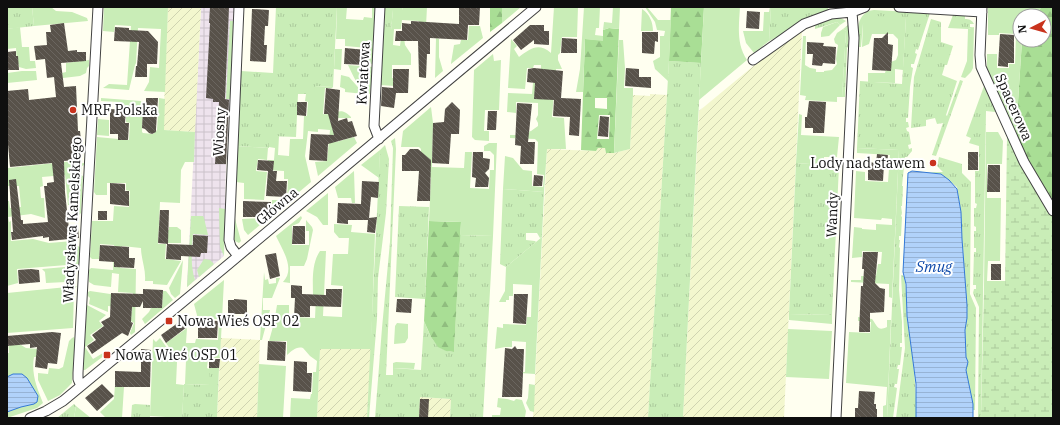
<svg xmlns="http://www.w3.org/2000/svg" width="1060" height="425" font-family="'IBM Plex Serif',serif">
	<style>
		.industrial { fill: url(#industrial-grid) }
		.farmland { fill: url(#farmland-furrows) }
		.grass { fill: url(#grass-tufts) }
		.forest { fill: url(#forest-firs); fill-rule: evenodd }
		.wetland { fill: url(#wetland-marsh) }
		.garden { fill: #c9edb7 }
		.water { fill: url(#water-rules); stroke: #3378d6 }
		.building { fill: url(#building-back-hatch) }
		.lines { fill: none; stroke-linecap: round; stroke-linejoin: round }
		.minor-casing { stroke: #424242; stroke-width: 11 }
		.minor { stroke: #fff; stroke-width: 9 }
		.poi-dot { fill: #c9331d; stroke: #fff; stroke-width: 1.5 }
		.labels { text-anchor: middle; stroke-width: 4; stroke-linejoin: round; paint-order: stroke }
		.street-label { font-size: 14px; fill: #0f0f0f; stroke: #fff }
		.poi-label { font-size: 14px; fill: #0f0f0f; stroke: #fff; text-anchor: start }
		.water-label { font-size: 15px; font-style: italic; fill: #0f4aaa; stroke: #fff }
	</style>
	<defs>
		<pattern id="industrial-grid" width="8" height="8" patternUnits="userSpaceOnUse"><rect width="8" height="8" fill="#eee3ed"/><path d="M0 4h8M4 0v8" fill="none" stroke="#cbc2ca"/></pattern>
		<pattern id="farmland-furrows" width="10" height="10" patternUnits="userSpaceOnUse"><rect width="10" height="10" fill="#f3f7ce"/><path d="M-1 1l2-2M0 10L10 0M9 11l2-2" fill="none" stroke="#cfd3b0"/></pattern>
		<pattern id="grass-tufts" width="24" height="20" patternUnits="userSpaceOnUse"><rect width="24" height="20" fill="#c9edb7"/><path d="M3 7l-1-3M5 7V3M7 7l1-3M15 17l-1-3M17 17v-4M19 17l1-3" fill="none" stroke="#abca9c"/></pattern>
		<pattern id="forest-firs" width="22" height="20" patternUnits="userSpaceOnUse"><rect width="22" height="20" fill="#a9de95"/><path d="M5 1l3.5 6h-7zM16 11l3.5 6h-7z" fill="#90bd7f"/></pattern>
		<pattern id="wetland-marsh" width="20" height="14" patternUnits="userSpaceOnUse"><rect width="20" height="14" fill="#c9edb7"/><path d="M1 5h8M5 5V1M11 12h8M15 12V8" fill="none" stroke="#abca9c"/></pattern>
		<pattern id="water-rules" width="6" height="5" patternUnits="userSpaceOnUse"><rect width="6" height="5" fill="#b1d2fa"/><path d="M0 2.5h6" fill="none" stroke="#97b3d5"/></pattern>
		<pattern id="building-back-hatch" width="6" height="6" patternUnits="userSpaceOnUse"><rect width="6" height="6" fill="#58524a"/><path d="M-1 5l2 2M0 0l6 6M5-1l2 2" fill="none" stroke="#6b6660"/></pattern>
	</defs>
	<rect width="100%" height="100%" fill="#fffff0"/>
	<path class="industrial" d="M201,7h34l-9,157 -2,92 -37,31z"/>
	<path class="farmland" d="M168,7h33l-6,125 -32,-2z
		M802,30l-18,388h-101l16,-307 70,-58z
		M650,94l17,1 -19,323h-115l14,-269 49,2 2,-3h7l1,5h8l16,-4 3,-54 17,1z
		M221,338l39,2 -3,78h-40z
		M320,349h51l-4,69h-50z
		M420,397l31,2 -1,19h-31z"/>
	<path class="grass" d="M7,7h25l2,19 -27,3z
		M276,7h61l-4,80 -18,-1v8h-17l-2,43 -27,-1v12l-32,-2 4,-75 32,2z
		M385,7h18l-1,3h-9l-2,20h-7z
		M771,7h57v4l-59,30z
		M1023,7h18l-4,9h-14z
		M874,10l56,3 -12,37 -2,-1 -1,4 2,1 -3,10h-3v3l2,1 -3,19 -2,31h-2v4h2l1,5 -3,1 1,3 2,1 2,12 -3,1 1,4 3,-1v3l-5,6h-2l-3,29h1l-1,20h-1l1,7 -1,3 1,1 -1,19h-2v4h1l-1,7 1,1 -1,42 3,32v21h-2v4h2l-2,18h-2l-1,4h2l-2,15h-2l-1,3 3,1 -4,30h-6l12,-268 -42,-2 3,-67 42,3 4,-66 -43,6 -2,23h-4c1,-14 -2,-35 17,-37z
		M953,15h12v4c4,0 7,1 9,5h-4v3h4l-6,2 -20,-1z
		M839,17l7,4 -6,4 -3,-3 -22,7v-4l18,-7z
		M931,19l10,3v20l12,4 -6,19h-2l-3,10 15,6 -11,34 1,1 13,-36 3,1 -27,75 -4,-1 11,-32 -6,1 -2,-6 -9,2v6l-15,2 3,-51z
		M848,25l1,6 -1,16 -1,1 -2,49h-3l4,-66 -3,-2z
		M669,61l32,2 -18,355h-35z
		M984,86l11,24v2l-9,-1 -5,307h-3l1,-111 -6,-14 1,-4h2v-4h-3l1,-33h2v-4h-2v-17h2v-4l-2,-1v-18h2l1,-4 -2,-1v-32h4v-25l-10,-3 2,-5 -5,-2z
		M395,138l1,11 -10,226h7v-7l28,2 3,-49c6,15 12,30 30,31l6,-117 33,1 -10,182h-33l1,-19 -31,-2 -1,21h-44l7,-90 8,-86 3,-94 -2,-7z
		M385,145l4,14 -3,54 -8,65 -1,41 -8,99h-2l13,-268z
		M939,157l23,7v9l9,9 -1,112 6,14 -1,102h-2l-7,-40 2,-8 -2,-5 -1,-31 2,-13 -4,-66 -1,-8 -1,-27 -4,-25 -16,-13 -13,-2h15l-6,-6z
		M796,163l43,3 -7,149 -43,-1z
		M503,189l41,3 -2,45 -2,1 -3,-5h-11v7l9,1 1,1 -30,25 -6,-3z
		M399,206l30,1 -4,92 -30,-2z
		M901,275l3,1c3,15 2,29 3,43 5,33 10,66 9,99h-20l9,-70z
		M209,368h10l-2,50h-35l2,-34 25,1z
		M74,404l2,2 -2,12h-17z
		M135,404l15,1v13h-19l1,-13z"/>
	<path class="forest" d="M490,7h12v16l-12,9z
		M671,7h33l-3,56 -32,-2z
		M1041,7h12v196l-31,-55 -6,-15 6,-93h22v-24h-7z
		M609,28l10,1 -5,124h-8l-1,-5h-7l-2,3 -15,-1 4,-111 18,1v-10zM595,98h12v11l-12,-1zM599,115h11l-1,24h-12z
		M429,221l32,1 -7,130 -8,-1 -8,-4 -7,-10 -7,-16z"/>
	<path class="wetland" d="M1007,136l13,27 33,55v200h-72l3,-131h21z"/>
	<path class="garden" d="M32,7h19l5,4 16,1 15,6 1,3 -54,5z
		M104,7h64l-3,85 -21,-1 5,-9 1,-15 9,1 2,-39 -23,-1 -2,35 -1,2 -6,25 -26,-2 6,-4 18,1 4,-59 -16,-1 -1,7 -11,-1z
		M337,7h10l-1,12 17,1 1,-3 8,1v-11h4l-3,57 -6,-1 1,-15 -23,-2v-7h-9z
		M403,7h24l-1,19 -7,-1v-4l-17,-1 -1,9h-7l-1,16 7,1 1,-8h3l1,7 6,9v11h-19v13h3v8l-15,-1 4,-55h7l2,-20h9z
		M502,7h19l-19,16z
		M554,7h24l-1,30h-15l-2,16 -2,2v5l4,9h-6l-4,48 12,1 2,31h-19l-3,43 -41,-3 2,-33 8,2 10,12 9,1v15l11,1 1,-12 -7,-1 1,-32 -3,-3 -25,-1v-3h7l14,-4 7,-5v-3l-2,-4 2,-4v-12l-22,-1v11l-9,-1 1,-19 24,1 1,-11h7l1,-18h-7l-1,3h-6l-2,21 -17,-1 3,-49 6,7 -3,3 5,8c11,-8 19,-15 32,-4z
		M584,7h16l-1,21h-3l-1,7 8,1v5l-18,-2 -2,53h-7l4,-23z
		M613,7h7l-1,22 -10,-1 -6,2 1,-8 8,1z
		M645,7h2l11,13h13l-3,61 -13,-12 -2,-8 7,-4v-21h4l1,-5 -8,-1 -2,-8z
		M704,7h36c-1,18 -4,37 7,53l-48,40z
		M770,7h1l-2,34 -15,12 -8,-10 -3,-12h20l1,-19h5z
		M988,7h35v9h-3v24h2l-6,93 -29,-64v-15h10v14h12v-4h6l1,-30 -17,-1v2h-11z
		M642,9c8,5 11,14 11,22h-12z
		M872,16l34,1 -3,53 -8,-1v14l-27,-1v-9h17l3,-10 8,-3 2,-5v-16l-5,-5h-21l-3,10 -7,3 1,-23z
		M230,21h4l-4,78h-4z
		M837,22l3,3 -11,11 -8,1v-4l2,-6z
		M469,26h11l3,12 -32,26v-1l3,-18 6,-1 1,-4h7z
		M20,27l2,20h7l1,14h5l1,7 -10,1 -7,-2v-3h-2l-1,-16 -9,1v-20z
		M974,27l-1,41 -2,4 -6,6 -4,-1 6,-16 1,-32z
		M843,29l3,2 -4,66h-5v5l-32,-2 1,-4 -6,-1 3,-59h3l-1,29 5,3 6,1v3h8v-1l8,-1 5,-6 -1,-5 2,-14 -3,-2 -1,-4 3,-6z
		M436,38l3,1v18l4,14 -8,7z
		M619,40h4l2,28 -1,20h9v7l-3,54 -16,4z
		M335,49h7l-1,21 -7,-1z
		M493,54l1,7 7,-1 -2,50h-14l-1,21h5v10l-14,-1 -3,-3 2,-67z
		M89,60v6l-2,2 -1,5 -6,3 -17,2 -1,-5 4,-1v-9z
		M348,65l25,2 -3,27c-13,-6 -16,-17 -22,-29z
		M22,71h14l1,9 -30,3v-10z
		M341,75l8,2 15,17 -19,-2v-3l-5,-2z
		M315,86l18,1 -1,1h-7l-2,26c14,2 16,-9 28,3v1h-13l-6,8 4,16 18,-5 3,6 -39,33 -3,-14 12,-1 3,-31 -12,-1v3l-10,-1 -3,25 6,26 -63,53 -4,-5 -2,-11 22,-1v-3h8v-15h15l1,-21h-4v-8l-17,-1 1,-10 -10,-1 -2,12 11,1 -3,28 -20,-1v-16l-8,-1 1,-36 31,2 -1,12h7l1,-12 -6,-1v-11h10l-1,19 11,1 1,-17h13l1,-23h3l1,-14 -3,-1 1,-7h8z
		M101,98l40,3 2,7 -1,24 1,1 10,1 4,-4 2,-32 6,1 -1,31 31,2 -1,30h-9l-4,8 -1,33 -20,-1 -2,42h8l-1,15 16,2 -14,24 -14,-1v-3h-8c1,-12 -4,-22 -4,-33l-19,-2 -2,22 16,1 -1,63 -4,3 -1,-2 4,-10 -3,-2 2,-28 -15,-1 1,-18 -7,-1 -1,14 -17,-2 -5,-3v-12l2,-2 22,2 1,-25 -14,-1 -1,15h-7l-2,-2 2,-36h21l1,-15 15,1 1,-16 -4,-1v-7h-19v12h-11l-2,-3 3,-55 32,3 1,-17 -4,-1v-15h-7v-5l-18,-1z
		M431,107l2,16 -1,44 32,1 1,-16h7l-2,36 19,1 1,-19h4v-15l-4,-4h-6v-5l5,-3h8l-4,93 -33,-1 1,-13 -32,-1 2,-44 -11,-1 1,-27 -2,-2h-18l2,-16z
		M799,114l3,1 -1,20 38,2 -2,20h-13v8l-28,-2z
		M98,119l11,1v16l-12,-1z
		M986,132h12l5,9 -1,23h-15v34h14l-1,63h-12l-1,20h18v7l-21,-1z
		M857,148l42,2 -7,148 -3,-1v-13l-38,-2v-2h10v-4h15l2,-12h3l1,-12 -20,-1v6l-10,1 2,-31 8,1v1l14,1v-6l16,1v-6l-10,-1 -1,2 -27,-2 2,-47 9,1v9l23,1 2,-27 -33,-2z
		M380,150l-1,28 -18,-13z
		M7,153l1,15 66,-7 1,3 9,-1v2l-2,1 -1,9 2,1 -2,37 -3,3 -5,-1 -2,-10h-3l-3,-30 -23,2 1,9 -3,1 1,11h3l1,20 -14,-4 -23,3 1,5 2,-1v20l22,-2 16,4 24,-2 2,4 5,2 -1,17 -62,5 1,14 -11,3v-85h2l1,7 11,-1 -2,-21h-12z
		M354,171l1,32h-3l-1,-5h-13l-3,-11z
		M328,193v32h-5l-6,-8 -11,-6z
		M219,208l6,1 -1,47 -4,-9z
		M234,215l7,26 -2,2 -6,-3z
		M191,216h12l1,2 4,17 -15,-1c-1,16 -3,31 2,46l-8,7z
		M301,216l1,2 -3,5 -7,3v19h17v-14h-3v-11l6,7 1,3 -6,29 -3,7h-14v17l-7,-1c13,-13 -1,-33 -7,-46z
		M334,224l18,1 -1,7 24,2 -4,115h-51l-3,69h-27l1,-20 19,1 1,-5h1l1,-22h3l1,-11 -7,-5 -7,-8c-7,-2 -11,3 -16,7v-14h-18l5,-18 3,-18h12v12l26,1 1,-21h-3c0,-14 -2,-33 7,-46h6l-3,65 19,1 1,-31 -12,-1 2,-31h15l1,-16h-10l-5,-6z
		M169,227h8l4,3v13h-14v-13h2z
		M542,237l-7,137 -15,-1v-1h5l1,-30 -14,-1v6h-7l-10,2 2,-22 6,1v-4l23,1 1,-8h4l1,-32 -19,-1v12h-4v4h-3v2h-7l6,-11 1,-24z
		M204,259l6,1 4,4 -15,13 -2,-7z
		M183,260l-3,34 -5,4 -4,-4 -2,-6z
		M65,267l1,15 -20,1 -1,-11 -3,-3z
		M264,272l1,8 3,-1 1,5 7,-1v-5h4l-8,20h-9v12h7l-8,30h-2z
		M224,280l-4,78h-12l-1,10 2,1 1,16 -25,-1 1,-24h-8l-12,-17 21,-15 -1,15h9l1,-4 22,1 1,-21h-21l-4,-15z
		M77,286l-3,3 -1,39 -66,5v-40z
		M90,291l27,4v12l-9,-1v6l-19,-8 1,-6 -2,-2v-4z
		M163,291h3l7,9 -28,24 -3,-5 7,-7 2,-4h11z
		M87,305l19,10 -7,6 4,5 -13,9 4,5 -9,7 8,12 10,-6 2,2 -20,15h-2z
		M789,314l43,1v9l-43,-4z
		M858,317l14,2c5,6 5,13 15,8v-7h4l-4,98h-4v-12l3,-1 1,-18 -41,-4 3,-51 21,1 1,-11 -13,-1z
		M397,323l11,1v14l-3,5 -11,1 1,-18z
		M788,329l44,2 -3,48 -43,-2z
		M8,336h2l6,6 10,6 13,1v8h-5c-3,17 3,31 9,46l-6,5 -30,10v-65h2z
		M74,337l1,4 -3,42 -12,12 -12,6 -10,-21v-7l10,1 1,-6 10,1 4,-2 6,-26 3,-3z
		M160,338l17,24 -1,22 8,1 -2,33 -32,-2 3,-77 3,3z
		M396,362l19,1 -1,6 -21,-1v-5z
		M259,364l27,2 -3,52h-26z
		M529,384l6,1 -1,27 -4,-1 -4,-8 2,-5z
		M115,385h7v2h2l-2,31h-16l-6,-6 14,-13z
		M498,398l9,1 7,2 2,-2 6,1 4,11 -1,6 4,1h-37v-3h8l1,-7 -4,-1z
		M76,406l15,12h-17z"/>
	<path class="water" d="M912,171l29,3 8,6 8,9 4,23 1,27 5,66v13l-2,12 1,27 2,5 -2,8 7,34v14h-57v-34l-9,-68 -1,-32 -3,-12 5,-99z
		M13,374h9l5,4 11,18 -1,6 -3,2 -13,3 -14,5v-35z"/>
	<path class="building" d="M210,7h19l-4,92 4,1 -3,64h-11l4,-62h-6v-3l-7,-1 4,-75h-1z
		M459,7h21l-1,18h-11l-1,15 -37,-2v16h-3l-1,24 -7,-1 -1,-36h-23l1,-10h6v-8l9,1v-3l48,3z
		M252,9l17,1 -1,16h-3l-1,19h3l-1,17 -16,-1z
		M747,11l13,1 -1,17 -13,-1z
		M64,23l4,28 9,-1v2h9v9l-25,2 3,24 12,-1 2,45h2l2,18 -9,1 1,10 -10,1 1,31 4,37 9,-1 1,10 -30,3v-4l-6,1v-2l-31,4 -1,-8h2l-4,-52 7,-1 5,41h2v4l25,-2 -4,-36h3v-3l7,-1 -2,-19 -42,4 -3,-34v-42l21,-2 1,11 27,-3 -2,-20 -7,1 -2,-19 -9,1 -2,-14 13,-1 -1,-13h5l-1,-7z
		M530,25h14v6h5v14l-15,-1v-4l-13,10 -8,-10z
		M115,27l14,1v2l19,1 10,11 -1,22h-10v13h-12l1,-11h1l2,-24 -25,-1z
		M642,32h16v10l-3,-1 -1,13 -12,-1z
		M888,32v12l5,1 -2,26 -19,-1 2,-32h8z
		M1000,34l14,1v28h-6v4l-10,-1z
		M562,38l15,1v14h-16z
		M807,42l17,1 -1,3 13,1 -1,17 -12,-1 -1,3 -10,-1 1,-11h-6z
		M345,48l21,2 -1,15 -21,-1z
		M16,51v5h2l1,14h-12v-18z
		M534,68l29,3 -2,27 20,1 -2,37 -10,-1 1,-18 -17,-1 1,-16 -20,-1 1,-16 -8,-1 1,-13z
		M626,68l13,1v8h12v11l-26,-2z
		M393,69h16l-1,24h-12l-2,15 -13,-2 1,-19 11,1z
		M326,88l14,2 -2,31 9,-3 1,4 4,-1 5,15 -29,8 -1,17 -18,-1 2,-26 23,1 -6,-21h-4z
		M146,98h12l-2,31v3l-4,2 -3,-1 -4,-4 -3,-1 1,-20h3z
		M809,101l17,1 -2,31h-11v-5h-8v-11h2z
		M297,102h10l-1,14 -9,-1z
		M452,102l8,8 -1,24h-8l-2,30 -17,-1 1,-40 11,-1 1,-13z
		M517,103l15,1 -4,38h7l-1,22h-14l1,-18 -6,-1z
		M110,109l16,1 -1,13h4l-1,17h-10v-6h-8z
		M488,111h9l-1,19h-9z
		M600,116l9,1 -1,20 -10,-1z
		M410,149h8l13,11 -1,41h-13l2,-30h-17v-16h3z
		M473,152h10v6l7,1 -1,10 -4,4 4,5 -1,9h-13l1,-9 -4,-1z
		M968,152h10v18h-10z
		M877,154l11,1 -1,9h-3l-1,17 -15,-1v-18l8,1z
		M258,160l16,1 -1,10h4l-1,10h11l-1,16 -20,-1 2,-25 -11,-1z
		M988,165h12v27h-13z
		M534,175l9,1 -1,10h-9z
		M362,181l17,1 -1,16 -7,-1 -2,21 8,-1 -2,16 -8,-1 1,-12h-20v4l-11,-1 1,-20 23,1z
		M110,183l15,1v7h4v15l-19,-2z
		M243,201l28,1v12l-7,1v2h-21z
		M160,210h9l-1,34 -10,-1z
		M98,211h9v9h-9z
		M293,226h12v18h-13z
		M193,235l15,1 -1,17h-6l-1,4 -19,-1v4l-15,-1 1,-15 26,1z
		M100,245l29,2v11h6l-1,10 -20,-1v-5l-15,-1z
		M863,252h15l-3,31 5,5 5,1 -1,23 -14,1v19h-11l2,-46h2l1,-17h-2z
		M276,253l4,23 -10,3 -5,-24z
		M991,264h10v16h-10z
		M31,269l8,1 1,12 -21,2 -1,-14z
		M291,285l11,1v8l24,1v-6h16l-1,18 -31,-1v11h-16l1,-19h-4z
		M143,289l20,1 -1,18h-19v-7l-3,6h-8l-1,15 2,1 -5,13 -6,-3 -30,21 -5,-8 9,-6 -4,-5 12,-9 -3,-4 9,-5 1,-24 32,1z
		M514,294h14l-2,30 -13,-1z
		M234,299l13,1v14h-19v-14h6z
		M397,299h15l-1,14 -15,-1z
		M182,320l5,7 -21,16 -5,-8z
		M198,320l20,1 -1,17h-19z
		M52,332l9,1 -4,31 -9,-1 -1,6 -12,-2 2,-20 -7,1v-4l-23,2v-10z
		M268,341l18,1 -1,19 -18,-1z
		M515,346l2,3h7l-2,48h-20l3,-49 7,1z
		M141,349l10,1 -1,37h-35v-16l26,1z
		M209,359h11l-1,9h-10z
		M294,361l13,1v11h5l-1,19 -18,-1z
		M102,384l12,12 -17,15 -12,-13z
		M859,391l16,1 -1,12h2v5h1v9h-22v-10h3z
		M420,399h9l-1,19h-9z"/>
	<g class="lines">
		<defs>
			<path id="minor" d="M899,7l83,5
				M982,7l-2,48 1,12 43,95 29,49
				M753,60l51,-36 27,-10 21,-2 13,-5
				M379,139l-5,-13 6,-119
				M238,256l-7,-9 -2,-7 10,-233
				M81,386l-3,-7v-6l20,-366
				M30,418l16,-7 17,-10 161,-133 312,-261
				M836,418l18,-380 -2,-26"/>
		</defs>
		<use href="#minor" class="minor-casing"/>
		<use href="#minor" class="minor"/>
	</g>
	<g class="poi-dot">
		<circle cx="73" cy="110" r="4"/>
		<circle cx="933" cy="163" r="4"/>
		<rect x="165" y="317" width="8" height="8" rx="2"/>
		<rect x="103" y="351" width="8" height="8" rx="2"/>
	</g>
	<g class="labels">
		<g class="street-label">
			<text transform="translate(363 73) rotate(-87)" y="5">Kwiatowa</text>
			<text transform="translate(1014 107) rotate(66)" y="5">Spacerowa</text>
			<text transform="translate(219 132) rotate(-87)" y="5">Wiosny</text>
			<text transform="translate(277 206) rotate(-40)" y="5">Główna</text>
			<text transform="translate(832 215) rotate(-88)" y="5">Wandy</text>
			<text transform="translate(72 220) rotate(-87)" y="5">Władysława Kamelskiego</text>
		</g>
		<g class="poi-label">
			<text x="81" y="115">MRF Polska</text>
			<text x="925" y="168" text-anchor="end">Lody nad stawem</text>
			<text x="177" y="326">Nowa Wieś OSP 02</text>
			<text x="115" y="360">Nowa Wieś OSP 01</text>
		</g>
		<g class="water-label">
			<text x="934" y="272">Smug</text>
		</g>
	</g>
	<rect width="1060" height="425" fill="none" stroke="#0f0f0f" stroke-width="16"/>
	<g transform="translate(1032 28) rotate(264)"><circle r="19" fill="#ffffff" stroke="#9f9f9f"/>
	<path d="M0-3L7 15L0 10L-7 15Z" fill="#c9331d"/>
	<text y="-6" font-size="11" font-weight="bold" text-anchor="middle" fill="#0f0f0f">N</text>
	</g>
</svg>
